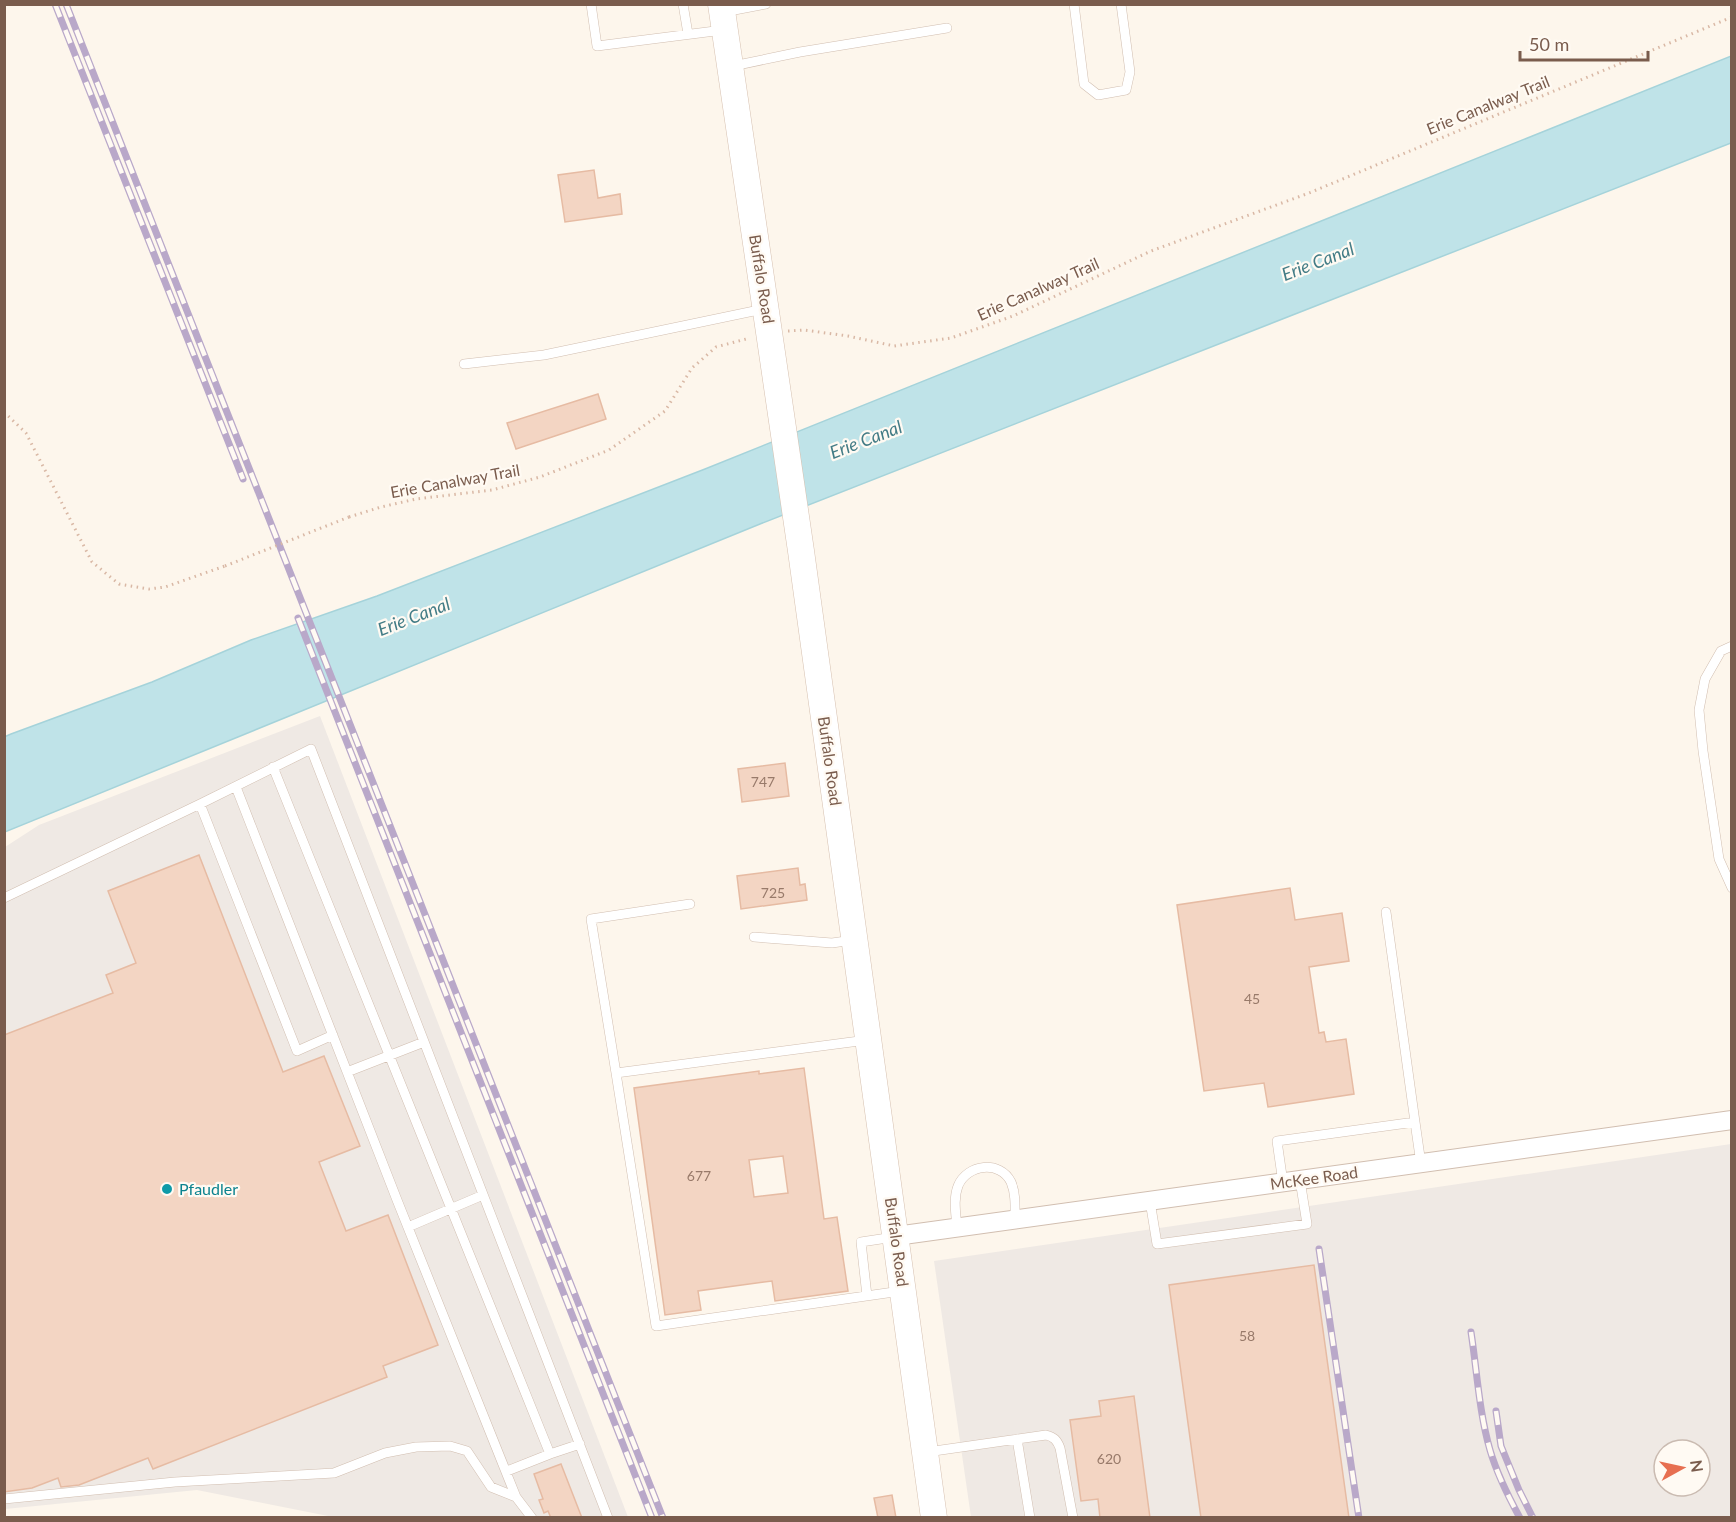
<svg xmlns="http://www.w3.org/2000/svg" width="1736" height="1522" font-family="Lato,sans-serif">
	<style>
		.industrial { fill: #efe9e4; fill-rule: evenodd }
		.water { fill: #bfe3e8; stroke: #a5d3da; stroke-width: 1.5 }
		.building { fill: #f3d5c3; stroke: #e6bba3; stroke-width: 1.5; fill-rule: evenodd }
		.lines { fill: none; stroke-linecap: round; stroke-linejoin: round }
		.service-casing { stroke: #d1beb0; stroke-width: 10 }
		.minor-casing { stroke: #d1beb0; stroke-width: 20 }
		.secondary-casing { stroke: #d6c0b0; stroke-width: 27 }
		.path { stroke: #d9b8a5; stroke-width: 3; stroke-dasharray: 1.5 4.5; stroke-linecap: butt }
		.service { stroke: #fff; stroke-width: 9 }
		.minor { stroke: #fff; stroke-width: 18 }
		.secondary { stroke: #fff; stroke-width: 26 }
		.rail-casing { stroke: #b9a8c9; stroke-width: 7 }
		.rail { stroke: #fffaf3; stroke-width: 4.5; stroke-dasharray: 14; stroke-linecap: butt }
		.path-bridge { stroke: #d9b8a5; stroke-width: 3; stroke-dasharray: 1.5 4.5; stroke-linecap: butt }
		.culture-dot { fill: #0f9aa8; stroke: #fffaf3; stroke-width: 2 }
		.labels { text-anchor: middle; stroke-width: 4.5; stroke-linejoin: round; paint-order: stroke }
		.number-label { font-size: 14px; fill: #987a6a }
		.street-label { font-size: 16px; fill: #7a5c4d; stroke: #fffaf3 }
		.culture-label { font-size: 16px; fill: #0d838f; stroke: #fffaf3; text-anchor: start }
		.water-label { font-size: 18px; font-style: italic; fill: #437c86; stroke: #fffaf3 }
	</style>
	<rect width="100%" height="100%" fill="#fdf6ec"/>
	<path class="industrial" d="M320,716l308,801h-295l-136,-27 -192,19v-662l34,-22z
		M1731,1144v373h-760l-37,-256zM1664,1450h36v36h-36z"/>
	<path class="water" d="M1731,56v87l-971,381 -755,308 -1,-95 7,-3 141,-52 99,-42 126,-44 328,-127z"/>
	<path class="building" d="M594,170l4,28 22,-4 2,20 -57,8 -7,-47z
		M598,394l8,25 -90,30 -9,-26z
		M785,763l4,33 -47,6 -4,-33z
		M199,855l84,217 41,-16 36,90 -41,16 27,69 42,-16 50,130 -55,21 4,11 -234,92 -5,-11 -69,27 -18,2 -3,-9 -26,10 -28,4v-457l109,-42 -7,-18 30,-12 -28,-72z
		M798,868l2,17 5,-1 2,16 -66,9 -4,-33z
		M1290,888l5,32 47,-7 7,48 -40,6 10,66 5,-1 2,10 20,-3 8,55 -86,13 -4,-24 -60,8 -27,-186z
		M804,1068l20,151 13,-2 11,74 -73,10 -3,-20 -74,10 3,19 -36,5 -31,-227 125,-17v3zM783,1156l5,37 -34,4 -5,-37z
		M1314,1265l35,253h-148l-32,-233z
		M1134,1396l16,122h-50l-2,-19 -17,2 -11,-81 31,-4 -2,-15z
		M561,1464l21,54h-31l-3,-7 -4,2 -5,-13 4,-1 -9,-25z
		M892,1495l4,23h-18l-4,-20z"/>
	<g class="lines">
		<defs>
			<path id="service" d="M591,4l6,42 126,-16
				M683,4l5,30
				M1074,4l10,80 14,11 28,-5 4,-18 -9,-68
				M724,12l42,-8
				M733,66l67,-14 147,-24
				M464,364l80,-9 220,-46
				M1732,646l-11,5 -16,28 -6,31 4,41 16,108 13,29
				M273,767l277,687 30,-10
				M236,787l161,413 119,297 16,21
				M200,804l97,247 36,-16
				M4,898l196,-94 111,-55 297,769
				M1386,912l29,210
				M754,937l78,6 21,-3
				M867,1040l-251,33 40,253 245,-35
				M347,1072l77,-30
				M616,1073l-25,-154 99,-15
				M1283,1183l-6,-42 138,-19 6,42
				M1150,1201l7,43 150,-20 -7,-44
				M408,1227l75,-32
				M957,1228c-1,-14 -4,-29 1,-42 9,-22 42,-26 53,-4 5,12 4,25 4,38
				M867,1296l-6,-54 33,-5
				M1017,1439l13,79
				M927,1452l119,-17c8,2 11,5 14,13l13,70
				M507,1471l43,-17
				M4,1499l171,-17 159,-9 51,-20 31,-6 34,-1 17,5 24,36 25,10"/>
			<path id="minor" d="M896,1236l836,-116"/>
			<path id="secondary" d="M721,4l80,547 133,967"/>
		</defs>
		<use href="#service" class="service-casing"/>
		<use href="#minor" class="minor-casing"/>
		<use href="#secondary" class="secondary-casing"/>
		<path class="path" d="M788,331l16,-1 44,6 46,10 57,-8 62,-22 138,-65 158,-58 423,-176
			M4,412l22,21 66,129 27,22 30,5 16,-2 60,-21
			M349,517l32,-10 35,-8 76,-9 48,-13 69,-27 56,-39 27,-43 24,-21 34,-9"/>
		<use href="#service" class="service"/>
		<use href="#minor" class="minor"/>
		<use href="#secondary" class="secondary"/>
		<defs>
			<path id="rail" d="M55,4l188,475
				M66,4l597,1514
				M298,618l354,900
				M1319,1249l40,269
				M1471,1332c6,39 8,80 19,118 7,24 18,46 30,68
				M1496,1411l5,35 18,44 14,28"/>
		</defs>
		<use href="#rail" class="rail-casing"/>
		<use href="#rail" class="rail"/>
		<path class="path-bridge" d="M225,566l124,-49"/>
	</g>
	<circle class="culture-dot" cx="167" cy="1189" r="6"/>
	<g class="labels">
		<g class="number-label">
			<text x="763" y="787">747</text>
			<text x="773" y="898">725</text>
			<text x="1252" y="1004">45</text>
			<text x="699" y="1181">677</text>
			<text x="1247" y="1341">58</text>
			<text x="1109" y="1464">620</text>
		</g>
		<g class="street-label">
			<text transform="translate(1488 105) rotate(-22)" y="6">Erie Canalway Trail</text>
			<text transform="translate(762 279) rotate(81)" y="6">Buffalo Road</text>
			<text transform="translate(1038 289) rotate(-24)" y="6">Erie Canalway Trail</text>
			<text transform="translate(455 481) rotate(-10)" y="6">Erie Canalway Trail</text>
			<text transform="translate(830 761) rotate(82)" y="6">Buffalo Road</text>
			<text transform="translate(1314 1178) rotate(-8)" y="6">McKee Road</text>
			<text transform="translate(897 1242) rotate(82)" y="6">Buffalo Road</text>
		</g>
		<g class="culture-label">
			<text x="179" y="1195">Pfaudler</text>
		</g>
		<g class="water-label">
			<text transform="translate(1318 262) rotate(-21)" y="6">Erie Canal</text>
			<text transform="translate(866 440) rotate(-21)" y="6">Erie Canal</text>
			<text transform="translate(414 617) rotate(-21)" y="6">Erie Canal</text>
		</g>
	</g>
	<rect width="1736" height="1522" fill="none" stroke="#7a5c4d" stroke-width="12"/>
	<g transform="translate(1682 1468) rotate(82)"><circle r="28" fill="#fffaf3" stroke="#cabbb1" stroke-width="1.5"/>
	<path d="M0-4.5L10 22L0 15L-10 22Z" fill="#e76f51"/>
	<text y="-9" font-size="16" font-weight="bold" text-anchor="middle" fill="#7a5c4d">N</text>
	</g>
	<path d="M1520 51v9h128v-9" fill="none" stroke="#7a5c4d" stroke-width="3"/>
	<text x="1529" y="51" font-size="18" fill="#7a5c4d" stroke="#fffaf3" stroke-width="4.5" paint-order="stroke">50 m</text>
</svg>
